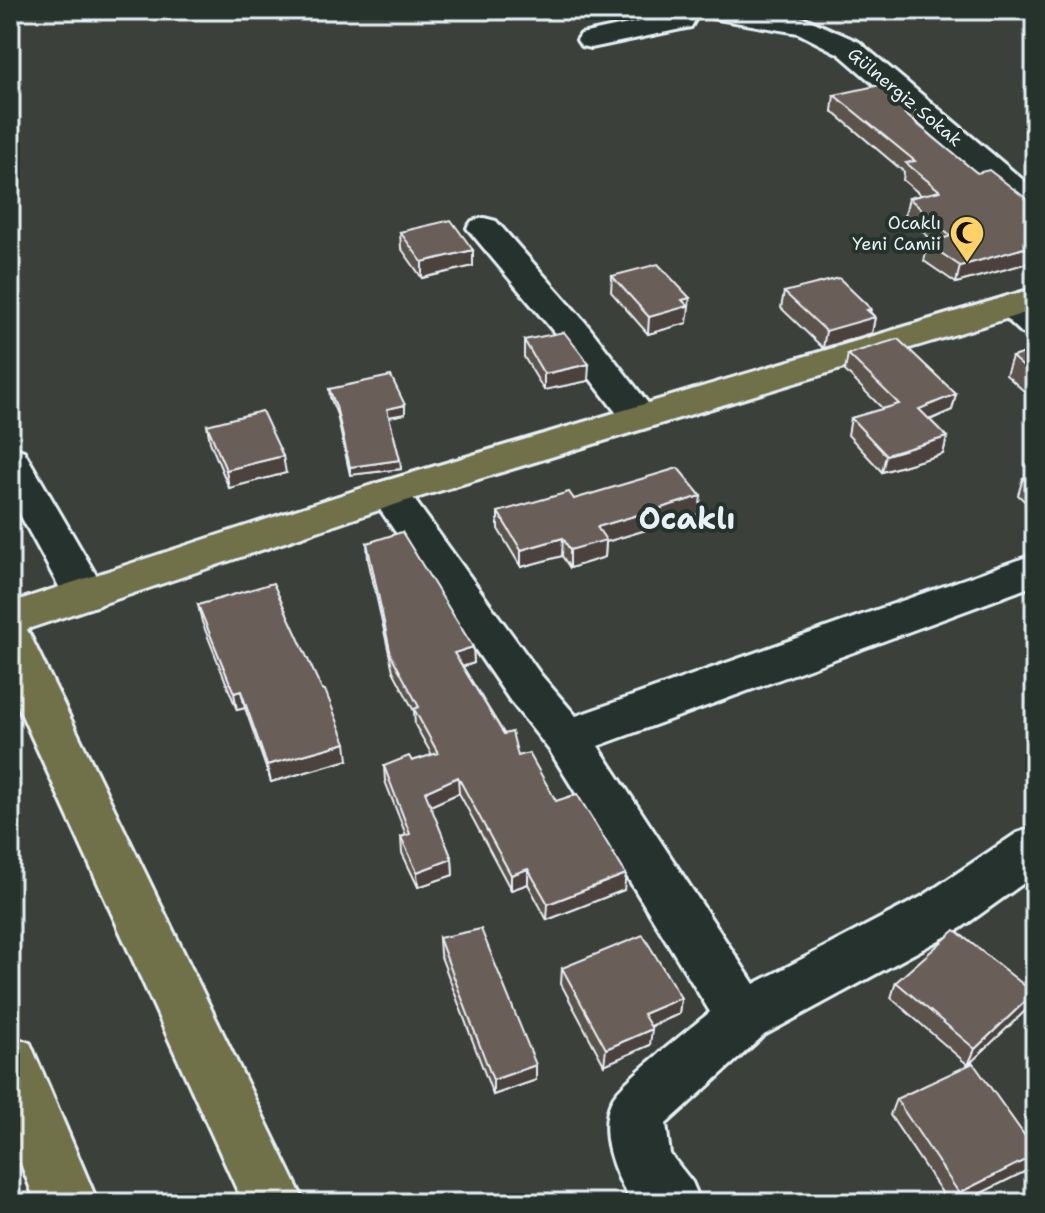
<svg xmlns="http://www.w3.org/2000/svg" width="1045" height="1213" font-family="'Shantell Sans',sans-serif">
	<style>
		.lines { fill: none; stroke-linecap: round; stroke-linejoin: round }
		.minor-casing { stroke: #e8f1f8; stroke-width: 6 }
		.major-casing { stroke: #e8f1f8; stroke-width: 6 }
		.highway-casing { stroke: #e8f1f8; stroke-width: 6 }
		.minor { fill: #26332d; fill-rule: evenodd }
		.major { fill: #70704a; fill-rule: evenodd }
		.highway { fill: #70704a; fill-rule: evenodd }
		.wall { fill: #5c524c; stroke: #e8f1f8; stroke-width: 2 }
		.shaded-wall { fill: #4b423e; stroke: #e8f1f8; stroke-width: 2 }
		.building { fill: #6b5f58; stroke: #e8f1f8; stroke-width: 2 }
		.labels { text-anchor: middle; stroke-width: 8; stroke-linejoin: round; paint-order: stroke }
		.far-street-label { font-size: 18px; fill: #e8f1f8; stroke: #26332d }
		.far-poi-label { font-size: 18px; fill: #e8f1f8; stroke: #26332d; text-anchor: end }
		.district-label { font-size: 30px; font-weight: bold; fill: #e8f1f8; stroke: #26332d }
	</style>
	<rect width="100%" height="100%" fill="#3b403a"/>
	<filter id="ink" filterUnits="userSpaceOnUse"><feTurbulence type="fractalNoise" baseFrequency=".0125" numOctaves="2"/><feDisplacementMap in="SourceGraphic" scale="16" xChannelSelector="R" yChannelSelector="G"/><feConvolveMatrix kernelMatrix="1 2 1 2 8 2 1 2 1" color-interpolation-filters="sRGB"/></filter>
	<g filter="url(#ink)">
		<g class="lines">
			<defs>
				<path id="minor" d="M674,10h85l46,8 54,24 176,148v27l-11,-3 -185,-160 -41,-21 -86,-15 -12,-7 -9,16 -10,2 -90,19 -10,-2 -4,-6 4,-6 90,-19z
					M484,218l12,3 89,101 73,94 -5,8 -14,4 -14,-4 -66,-86 -92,-110 5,-7z
					M1011,295l12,4 12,8v29l-13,-3 -29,-27 6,-7z
					M10,447l14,4 83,143 -7,11 -15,4 -15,-4 -7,-11 -53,-98z
					M389,480l14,4 138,191 35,41 459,-162v31l-437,161 156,238 169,-88 94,-63 18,-6v48l-74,53 -197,107 -98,89 4,30 22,28 9,21h-68c-19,-27 -37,-73 -20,-105 9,-17 78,-70 97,-86l-160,-261 -41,-52 -140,-206 6,-9z"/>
				<path id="major" d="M1035,288v22l-632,192 -393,133v-32l365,-119z"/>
				<path id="highway" d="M10,623l16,5 6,11 273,564h-62l-233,-514z
					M10,1036l20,7 68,160h-62l-26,-68z"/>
			</defs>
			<use href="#minor" class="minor-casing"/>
			<use href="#major" class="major-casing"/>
			<use href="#highway" class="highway-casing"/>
			<use href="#minor" class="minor"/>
			<use href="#major" class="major"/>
			<use href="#highway" class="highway"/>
		</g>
		<path class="wall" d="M834,95l82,17 -2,10 63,51 51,27 7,1v60l-79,22 -32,-22 4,-17 6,-2 -29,-27 4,-17 12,-3 -18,-15 1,-8 -72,-61z
			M400,232l73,18v16l-51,12 -21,-30z
			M612,276l77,39h-2v8l-39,11 -37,-42z
			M784,292l86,20 5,5 -3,16 -49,15 -42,-40z
			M524,340l64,41 -44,9 -20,-33z
			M1035,350v51l-29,-26 6,-18z
			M848,354l108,40 -4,16 -22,10 17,17 -4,17 -61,18 -34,-37 3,-17 32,-9 -38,-38z
			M329,389l76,25 -16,3 11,43 1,9 -51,6 -13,-60 -7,-18z
			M207,425l79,48 -57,15 -19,-46z
			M1035,474v37l-17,-16 5,-17z
			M574,499l125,15 -93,28 -1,15 -35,11 -8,-12 -41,11 -23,-38v-17z
			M367,543l106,104 1,16 -11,4 55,89 38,45 68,89 -77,30 -19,-36 -17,6 -52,-97 -29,13 22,53 1,16 -35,12 -16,-34 -1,-16 5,-2 -21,-54 -1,-15 28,-5 20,-6 -17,-30 -1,-14 -21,-40 -25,-112z
			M198,605l150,155 -77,22 -26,-74 -8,2 -35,-88z
			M439,938l97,142 -43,15 -53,-141z
			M562,968l119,30 -2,16 -29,13v18l-46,20 -43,-81z
			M896,982l130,28 -58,55 -77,-67z
			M896,1099l134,70 -69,34h-12l-59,-88z"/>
		<path class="shaded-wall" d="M916,112l-4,16 -7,-14z
			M1035,245v16l-79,22 4,-17z
			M473,250v16l-51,12v-16z
			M690,298l-3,25 -39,11 1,-17 33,-17z
			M871,309l-2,9 6,-1 -3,16 -49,15 3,-17z
			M589,364l-1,17 -44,9v-16z
			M956,394l-4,16 -37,16 4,-17z
			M405,405v9l-17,3 -1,-8z
			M947,437l-4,17 -61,18 4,-17z
			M283,456l3,17 -57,15 -3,-18z
			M400,460l1,9 -51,6v-8z
			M701,496l-2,18 -93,28 -1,15 -35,11v-18l27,-23z
			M563,538l-1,18 -41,11v-17z
			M473,647l1,16 -19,6 -1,-16z
			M241,691l4,17 -8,2 -3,-17z
			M346,743l2,17 -77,22 -4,-17z
			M458,777l1,16 -33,15 -1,-16z
			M452,859l1,16 -35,12 -1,-15z
			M528,869v15l-17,6v-15z
			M626,874l-2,16 -77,30 1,-16z
			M1034,993l-8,17 -58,55 7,-16z
			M681,998l-2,16 -38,16 2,-16z
			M652,1029l-2,16 -46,20 2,-16z
			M536,1065v15l-43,15v-15z
			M1035,1155v4l-5,10 -69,34h-7l5,-10z"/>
		<path class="building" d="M880,85l36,27 -11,2 72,59 12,-3 39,30 7,1v44l-75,21 -32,-22 22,-8 -41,-38 31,-7 -34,-28 9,-2 -81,-66z
			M451,220l22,30 -51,12 -22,-30z
			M658,264l32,34 -8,2 6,6 -39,11 -37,-41z
			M839,278l32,31 -4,1 8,7 -49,14 -42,-39z
			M564,332l25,32 -45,10 -20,-34z
			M898,339l58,55 -37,15 28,28 -61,18 -35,-37 48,-14 -51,-50z
			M1035,350v27l-23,-20z
			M391,376l14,29 -18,4 13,51 -50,7 -14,-61 -7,-17z
			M262,411l21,45 -57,14 -19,-45z
			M678,468l23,28 -104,31 9,13 -36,10 -7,-12 -42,12 -23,-38 71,-20 5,7z
			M1035,474v15l-12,-11z
			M402,532l71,115 -19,6 50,81 8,-2 6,24 11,-3 27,48 21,-7 49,80 -78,30 -20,-35 -17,6 -53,-98 -33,15 27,67 -35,13 -16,-35 9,-3 -26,-68 25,-10 3,5 26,-8 -24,-44 5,-2 -28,-52 -24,-112z
			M273,583l49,107h3l21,53 -79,22 -26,-74 -7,2 -36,-88z
			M481,929l55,136 -43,15 -54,-142z
			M955,930l79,63 -59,56 -79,-67z
			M643,935l38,63 -38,16 9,15 -46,20 -44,-81z
			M973,1063l62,87v5l-76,38 -63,-94z"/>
	</g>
	<defs>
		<symbol id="mosque-pin" viewBox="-11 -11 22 30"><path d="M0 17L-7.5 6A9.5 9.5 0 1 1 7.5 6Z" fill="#ffd166" stroke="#26332d"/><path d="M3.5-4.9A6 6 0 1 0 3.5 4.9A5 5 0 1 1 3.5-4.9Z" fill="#111"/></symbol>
	</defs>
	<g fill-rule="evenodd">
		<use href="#mosque-pin" x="947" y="213" width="40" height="54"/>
	</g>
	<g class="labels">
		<g class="far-street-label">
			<text transform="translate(905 97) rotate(40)" y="6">Gülnergiz Sokak</text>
		</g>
		<g class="far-poi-label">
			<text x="941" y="229">Ocaklı<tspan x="941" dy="21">Yeni Camii</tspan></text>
		</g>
		<g class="district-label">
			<text x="687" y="529">Ocaklı</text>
		</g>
	</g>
	<rect width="1045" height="1213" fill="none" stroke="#26332d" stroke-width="40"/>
	<rect x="20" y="20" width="1005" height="1173" fill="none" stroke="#e8f1f8" stroke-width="3" filter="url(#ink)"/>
</svg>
